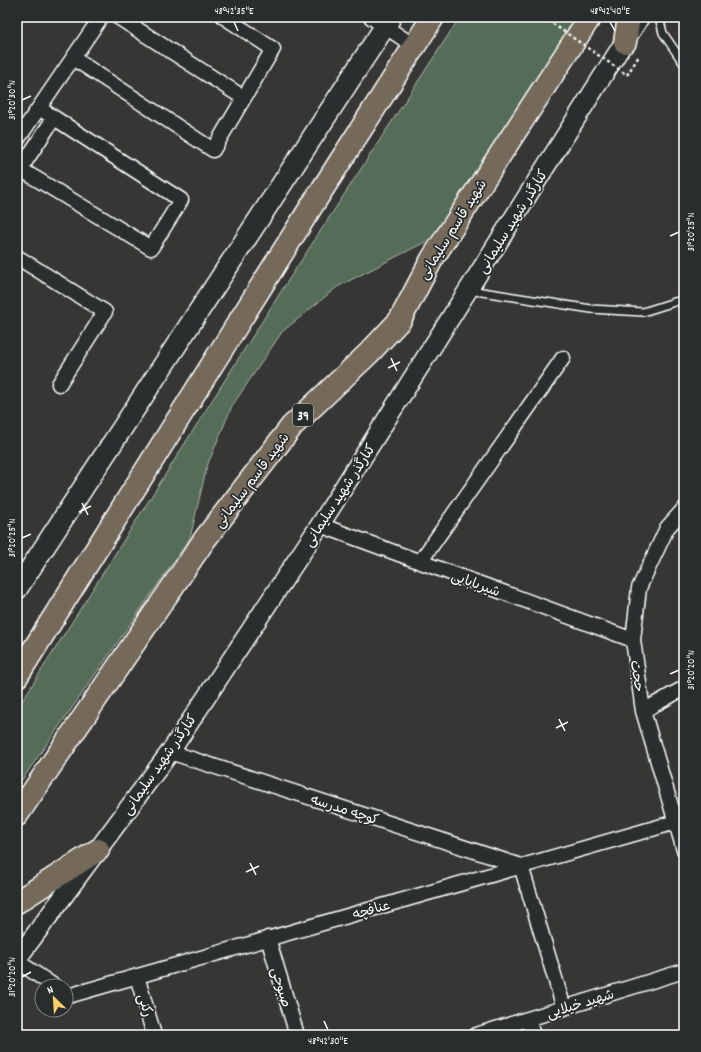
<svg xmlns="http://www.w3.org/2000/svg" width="701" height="1052" font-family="Dekko,'Playpen Sans Arabic',sans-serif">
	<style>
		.green { fill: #556c59; stroke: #aab6ac }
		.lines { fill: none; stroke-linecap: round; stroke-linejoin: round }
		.service-casing { stroke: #fff; stroke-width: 10 }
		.minor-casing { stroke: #fff; stroke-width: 17 }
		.tertiary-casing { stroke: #fff; stroke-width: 21 }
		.secondary-casing { stroke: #fff; stroke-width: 23 }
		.trunk-casing { stroke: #fff; stroke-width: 25 }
		.path { stroke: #fff; stroke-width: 2.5; stroke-dasharray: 3 3; stroke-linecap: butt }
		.service { stroke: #2a2d2e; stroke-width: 7 }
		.minor { stroke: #2a2d2e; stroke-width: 14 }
		.tertiary { stroke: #2a2d2e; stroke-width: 18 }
		.secondary { stroke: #2a2d2e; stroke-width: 20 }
		.trunk { stroke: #746a5a; stroke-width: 22 }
		.path-bridge { stroke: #fff; stroke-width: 2.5; stroke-dasharray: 3 3; stroke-linecap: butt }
		.ticks { fill: none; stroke: #fff; stroke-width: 1.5 }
		.labels { text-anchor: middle; stroke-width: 3.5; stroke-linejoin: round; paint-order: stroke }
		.shield { fill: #2a2d2e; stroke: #bfc0c0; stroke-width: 1 }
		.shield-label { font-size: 13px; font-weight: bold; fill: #fff }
		.street-label { font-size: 14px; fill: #fff; stroke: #2a2d2e }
		.neatline { fill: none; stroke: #fff; stroke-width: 1.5 }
		.ticks-label { font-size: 10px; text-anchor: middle; fill: #fff }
	</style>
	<rect width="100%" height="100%" fill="#363635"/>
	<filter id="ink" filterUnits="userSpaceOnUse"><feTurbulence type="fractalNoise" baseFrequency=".025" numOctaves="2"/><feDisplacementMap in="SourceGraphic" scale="8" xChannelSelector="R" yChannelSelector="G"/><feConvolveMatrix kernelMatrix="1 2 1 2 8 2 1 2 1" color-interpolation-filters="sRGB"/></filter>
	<g filter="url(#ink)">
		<path class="green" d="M460,17h117l-142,220 -98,50 -55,45 -50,74 -25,60 -17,72 -173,249v-78l263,-416z"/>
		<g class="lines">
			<defs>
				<path id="service" d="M659,17l4,16 21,31
					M17,20l3,-3
					M469,290l122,19 52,3 41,-13"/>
				<path id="minor" d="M118,17l126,81
					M371,17l43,29
					M73,58l140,92 60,-101 -49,-32
					M17,140l84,-123
					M20,169l131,79 30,-48 -142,-92
					M17,174l37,-56
					M17,257l88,55 -46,72
					M684,509l-17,19 -28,60 -6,52 10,71 41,139
					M320,525l313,115
					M420,562l143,-204
					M643,711l41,-23
					M170,752l351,114
					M521,866l43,142
					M268,938l29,97
					M17,961l37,25
					M137,976l17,59
					M66,994l2,2 608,-174
					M528,1019l5,16
					M476,1035l208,-64"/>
				<path id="tertiary" d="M17,959l153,-207 150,-227 320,-508"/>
				<path id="secondary" d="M17,589l374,-572"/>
				<path id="trunk" d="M625,42l4,-25
					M17,676l294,-469 122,-190
					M17,815l188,-276 87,-113 77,-73 31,-33 32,-61 158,-242
					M17,902l81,-52"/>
			</defs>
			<use href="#service" class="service-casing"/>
			<use href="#minor" class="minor-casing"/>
			<use href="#tertiary" class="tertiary-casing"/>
			<use href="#secondary" class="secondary-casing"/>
			<use href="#trunk" class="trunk-casing"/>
			<path class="path" d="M627,75l12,-19"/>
			<use href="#service" class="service"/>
			<use href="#minor" class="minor"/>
			<use href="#tertiary" class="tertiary"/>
			<use href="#secondary" class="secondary"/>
			<use href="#trunk" class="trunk"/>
			<path class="path-bridge" d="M543,17l84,58"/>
		</g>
	</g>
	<path class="ticks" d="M234,22l4,9M610,22l5,9M22,100l9,-4M670,236l9,-4M391,358l6,13M388,368l12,-6M82,503l6,12M79,512l12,-6M22,538l9,-4M670,674l9,-4M559,719l6,12M556,728l12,-6M250,863l6,12M246,872l13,-6M22,977l9,-5M324,1021l4,9"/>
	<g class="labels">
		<rect class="shield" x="293" y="404" width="20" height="22" rx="3"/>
		<g class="shield-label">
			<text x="303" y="420">39</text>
		</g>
		<g class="street-label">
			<text transform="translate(512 221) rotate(-58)" y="5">کنارگذر شهید سلیمانی</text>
			<text transform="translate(452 229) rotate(-58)" y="5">شهید قاسم سلیمانی</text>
			<text transform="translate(251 480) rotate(-53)" y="5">شهید قاسم سلیمانی</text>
			<text transform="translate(339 495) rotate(-57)" y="5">کنارگذر شهید سلیمانی</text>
			<text transform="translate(476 583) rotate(20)" y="5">شیربابایی</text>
			<text transform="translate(638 676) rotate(82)" y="5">حجت</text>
			<text transform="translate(159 764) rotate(-55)" y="5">کنارگذر شهید سلیمانی</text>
			<text transform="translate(345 809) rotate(18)" y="5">کوچه مدرسه</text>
			<text transform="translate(371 909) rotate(-16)" y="5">عنافچه</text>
			<text transform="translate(282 987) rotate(74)" y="5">صبوحی</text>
			<text transform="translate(580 1003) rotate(-17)" y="5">شهید خیلایی</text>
			<text transform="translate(146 1005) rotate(74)" y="5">رکنی</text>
		</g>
	</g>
	<rect width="701" height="1052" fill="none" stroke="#2a2d2e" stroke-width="44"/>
	<g transform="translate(54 998) rotate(335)"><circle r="19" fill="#2a2d2e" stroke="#7f8182"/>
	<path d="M0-3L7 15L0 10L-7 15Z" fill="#ffd166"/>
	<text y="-6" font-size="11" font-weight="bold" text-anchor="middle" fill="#ffffff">N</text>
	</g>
	<rect x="22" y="22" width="657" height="1008" class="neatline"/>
	<g class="ticks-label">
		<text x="234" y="14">48°42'35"E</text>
		<text x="610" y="14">48°42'40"E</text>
		<text transform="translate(11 100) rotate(-90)" y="4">31°20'30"N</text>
		<text transform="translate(690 232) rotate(-90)" y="4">31°20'25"N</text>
		<text transform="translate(11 538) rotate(-90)" y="4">31°20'25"N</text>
		<text transform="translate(690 670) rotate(-90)" y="4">31°20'20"N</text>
		<text transform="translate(11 977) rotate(-90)" y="4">31°20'20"N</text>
		<text x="328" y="1044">48°42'30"E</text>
	</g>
</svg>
